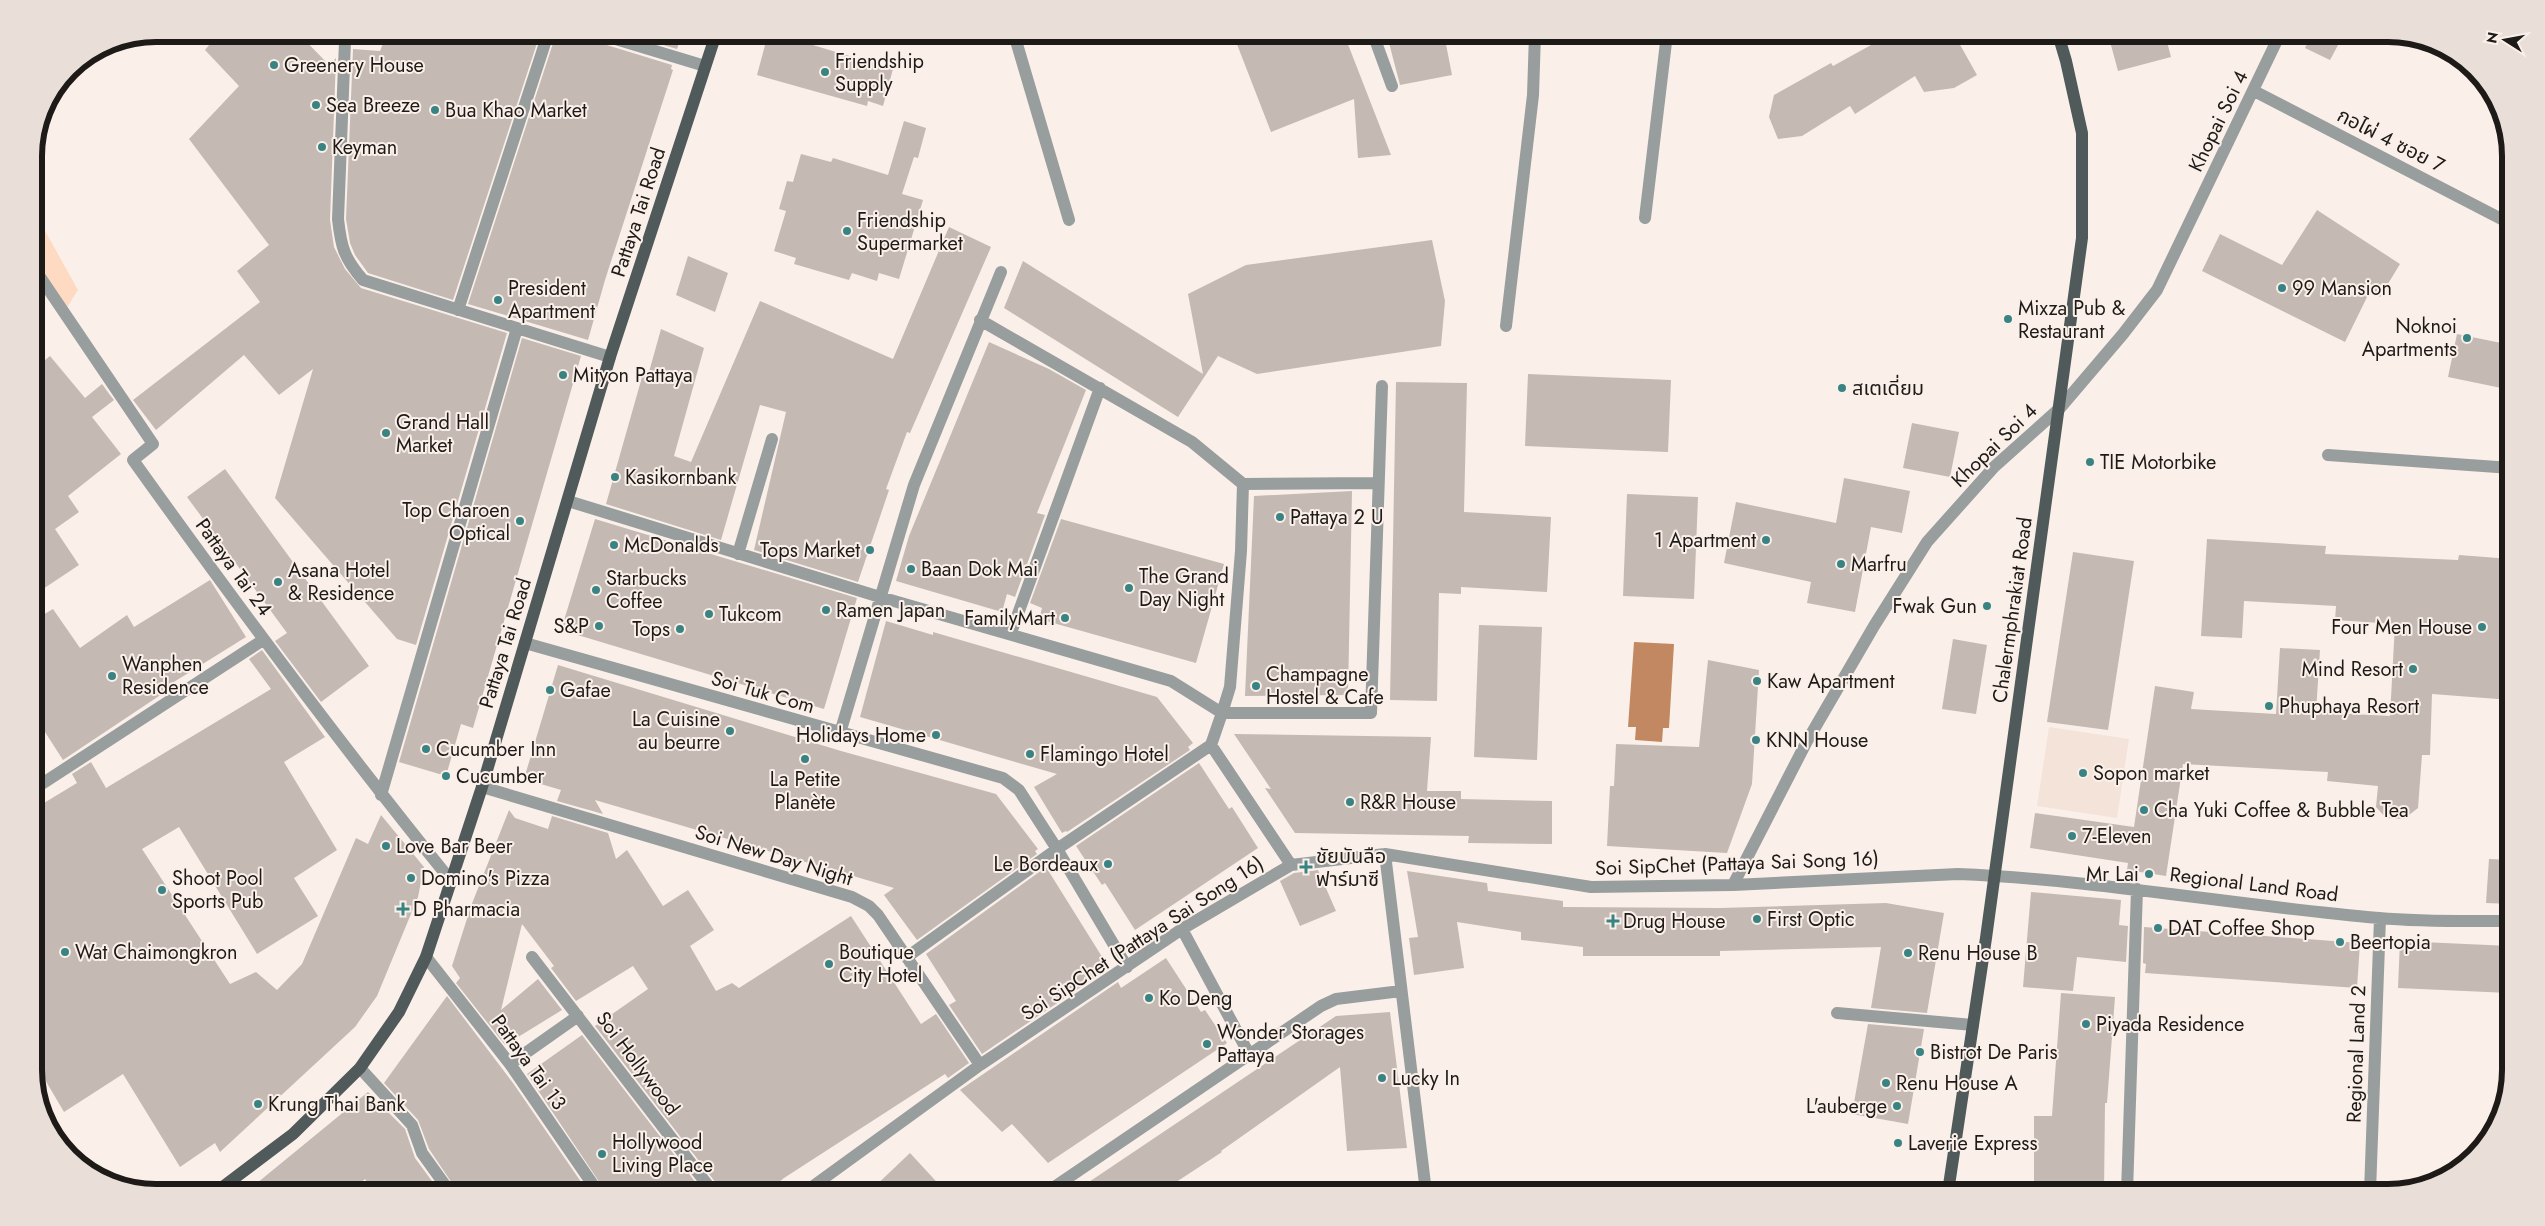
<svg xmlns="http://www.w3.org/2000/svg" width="2545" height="1226" font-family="Jost,'Noto Sans Thai',sans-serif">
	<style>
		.built { fill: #f4e3d8 }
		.green { fill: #fedac3 }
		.water { fill: #c28861 }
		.building { fill: #c4bab3 }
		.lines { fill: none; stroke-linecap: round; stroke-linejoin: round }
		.minor { stroke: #989e9e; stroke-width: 12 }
		.major { stroke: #505a5a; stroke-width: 12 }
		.poi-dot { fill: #3a8383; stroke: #fbf0e9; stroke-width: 2 }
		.labels { text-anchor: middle; stroke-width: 4; stroke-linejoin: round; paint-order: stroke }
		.poi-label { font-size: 20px; fill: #1d1a17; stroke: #fbf0e9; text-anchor: start }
		.street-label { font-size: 20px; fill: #1d1a17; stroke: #fbf0e9 }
		.rim { fill: none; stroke: #1d1a17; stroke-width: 6 }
	</style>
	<rect width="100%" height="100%" fill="#fbf0e9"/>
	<path class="built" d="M2049,727l80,12 -12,79 -80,-12z"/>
	<path class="green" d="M34,211l44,79 -12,19 -32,-49z"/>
	<path class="water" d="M1634,642l40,2 -5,84h-6l-1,14 -27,-2 1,-13h-8z"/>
	<path class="building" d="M199,34h100l30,31 7,-7 -6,162 4,27 11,22 16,19 146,45 -91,312 -19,-6 -122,-141 38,-129 -34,26 -35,-40 -88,75 -23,-30 127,-98 -23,-31 32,-26 -80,-106 50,-53 -34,-36 4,-5z
		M387,34h153l-87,266 -85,-27 -13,-18 -5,-12 -4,-24 7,-170 27,2z
		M556,34l26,8 2,-8h7l6,8 75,23 -1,4 2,1 -68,210 -17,60 -120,-36z
		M626,34h56l-5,15z
		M768,34h8l117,35 -10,37 -15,-5 -1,5 -110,-31z
		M1233,34h111l47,121 -33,3 -4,-59 -83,33z
		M1417,34h27l8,41 -52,10 -12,-46z
		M1891,34h63l23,41 -23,13 -30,4 -9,-16 -60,38 -5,-8 -48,30 -24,3 -9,-22 5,-22 57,-32 2,3z
		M2108,34h57l6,23 -53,14z
		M2312,34h32l-14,26 -25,-12z
		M904,121l22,7 -8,30 -4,-1 -12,37 21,6 -24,79 -20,-6 -2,8 -25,-8 -3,7 -55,-16 2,-6 -22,-7 12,-40 -7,-2 8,-28 6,1 8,-28 30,8 2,-4 55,17z
		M2317,210l83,54 -20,33 -10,-6 -25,51 -143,-71 18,-37 62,31z
		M949,227l42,20 -81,186 -3,-1 -21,57 3,1 -31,92 -104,-32 32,-138 -26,-7 -39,135 -115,-36 38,-134 5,2 12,-43 43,19 -30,108 17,6 69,-161 133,58z
		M1432,240l13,61 -4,45 -184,28 -39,-18 -40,61 -174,-109 19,-47 180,113 -15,-80 58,-29z
		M688,256l40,17 -13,39 -39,-17z
		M2457,334l54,11v45l-63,-13z
		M522,338l59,18 -108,372 -12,-4 -15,52 -47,-14z
		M989,342l60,27 37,21 -49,123 8,2 -30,82 -8,-3 -5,18 -106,-31 13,-45z
		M50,356l35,42 17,-14 8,11 4,5 -22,17 29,37 -53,42 11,16 -24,17 24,36 -45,30v-226z
		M1528,374l143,6 -3,72 -143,-6z
		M1396,382l71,1 -3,129 87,5 -4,75 -86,-5v7l-22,-1 -2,108 -47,-1z
		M1912,423l47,9 -9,45 -47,-9z
		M225,469l144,197 -48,36 -46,-61 12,-8 -100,-136z
		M1844,478l66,13 -8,42 -31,-6 -16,85 -48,-9 4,-21 -87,-19 12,-61 100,21z
		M1352,491l-4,204 -103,1 9,-200z
		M1627,494l71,3 -4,102 -71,-3z
		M595,519l262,79 -33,111 -263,-79z
		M1061,519l163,45 -28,99 -157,-44 3,-11 -12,-5z
		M2207,539l119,7 -1,8 133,6 1,-5 52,4v141l-79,-6 -2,61h-8l-4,53 -14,11 -18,-1 -10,-11 2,-21 -51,-5 1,-9 -145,-8 -17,112 -39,-6 1,-7 -98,-15 5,-35 99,14 21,-141 39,6 -3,17 85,5 4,-66 40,2 -4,62 74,4 5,-92 -60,-4 1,-14 -92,-5 -2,37 -41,-2z
		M2073,552l61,9 -26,169 -61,-8z
		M210,580l36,57 -77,48 2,3 -108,72 -29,-45v-95l19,-11 27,39 47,-33 7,12z
		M886,621l47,14v-3l224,65 36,46 -5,4 2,3 -123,82 -1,-1 -4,2 -28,-46 23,-13 -197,-57z
		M1479,625l63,2 -5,133 -63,-3z
		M1953,639l34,6 -11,69 -34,-5z
		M262,650l63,87 -41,25 53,88 -43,28 24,38 -61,38 -78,-127 -37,22 88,135 26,-12 21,18 25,-26 54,-126 12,6 13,-29 43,52 -6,30 -41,99 -22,31 -135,125 -5,-9 -35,24 -57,-93 -59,38 -30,-51v-252l43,-26 -5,-9 19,-12 15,26 165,-99 -22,-30z
		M1708,660l51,10 -7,114 -25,69 -120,-7 3,-60h4l2,-42 83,3z
		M558,665l283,86 155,43 42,55 -3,2 2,3 -120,86 -33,-45 10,-7 -299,-88 8,14 -46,-13 4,-11 -37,-11z
		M1234,734l197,3 -4,54h34v8l91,2v43l-84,-1 1,-7 -174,-3 -30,-45 6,1z
		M1199,763l30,46 3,-2 26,41 -123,82 -30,-47 -3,2 -26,-39z
		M509,810l6,8 33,11 4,-13 56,17 8,26 11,-9 36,56 25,-16 26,40 -24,16 26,45 16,-8 7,5 112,-72 70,108 15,-10 33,49 -21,15 -3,-4 -161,104 -17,14h-46l-2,-5 -124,-161 53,-37 -15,-23 -57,35 -25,-33 3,-2 -32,-42 -21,86 37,-31 24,31 -57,35 -49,-62 4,-5 -8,-12 19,-60z
		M2489,859l22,1v44l-25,-1z
		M1046,867l63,101 -127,86 -33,-49 7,-4 -30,-47z
		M1318,870l18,41 -36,15 -20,-45 14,-8z
		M1407,871l80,12 1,8 75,10v6l157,1 166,-5 58,10 -17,100 -56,-5 10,-61 -161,4v5h-137v-9l-62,-7v-8l-64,-10 7,46 -50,7 -5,-37 9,-1z
		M2031,892l90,8 -2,25 9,1 -2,36 -49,-5 -4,34 -50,-4z
		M2144,927l216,16 -3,45 -212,-15 1,-9 -3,-1z
		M2400,941l110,5 -1,47 -111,-5z
		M1166,958l35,54 4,-2 22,33 -179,120 -36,-39 -10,8 -42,-42 158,-108 3,6z
		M2061,993l54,4 -8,106h-2l-1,89h-70v-76h18z
		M447,996l66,87 75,109h-130l-29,-43 -11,-29 -34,-37z
		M1390,1012l17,136 -60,3 -7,-84 -119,84 1,1 -61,40h-87l262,-176z
		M1868,1024l56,5 -16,95 -56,-10z
		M582,1035l121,157h-97l-79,-118z
		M368,1092l37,37 10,29 25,34h-67l-8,-13 -16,13h-103z
		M910,1153l36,39h-77z"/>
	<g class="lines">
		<path class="minor" d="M599,34l106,32
			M1014,34l55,186
			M1373,34l19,52
			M345,41l-7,178c3,28 6,39 25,61l247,77
			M345,41l16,-7
			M2254,91l257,133
			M1645,218l22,-184
			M34,268l119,176 -20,16c103,144 208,285 319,422
			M458,310l90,-276
			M980,320l212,122 51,42 135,-1
			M1506,326l27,-231 2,-61
			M2328,455l183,13
			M1243,484l-2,67 -11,136 -8,26h149l11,-327
			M568,501l312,96 291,84 51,32 -11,32 80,120
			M738,554l34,-115
			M1011,633l89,-245
			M525,643l478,135 16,12 38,59 70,118
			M840,733l74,-248 87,-213
			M482,787l370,110 17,9 9,9 102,150
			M34,789l229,-149
			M381,795l136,-467
			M1385,854l41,338
			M1733,885l73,-142 68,-117 53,-84 67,-75 66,-59 63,-74 34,-44 123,-256
			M1182,929l67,125
			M426,957l84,107 88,128
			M532,957l181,235
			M907,957l150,-108 154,-104
			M1837,1013l136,12
			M510,1064l68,-48
			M360,1068l52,57 10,28 28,39
			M805,1192l175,-127 202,-136 109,-64 94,-11 206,33 142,-2 225,-11c142,6 281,32 421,44 44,4 88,3 132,3
			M1047,1192l274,-186 15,-7 65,-8
			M2127,1192l10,-303
			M2370,1192l10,-274"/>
		<path class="major" d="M216,1192l77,-58 67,-66 39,-56 27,-55 56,-170 128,-430 106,-323
			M1948,1192l38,-254 96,-700v-105l-16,-72 -8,-27"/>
	</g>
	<g class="poi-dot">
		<circle cx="274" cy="65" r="5"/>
		<circle cx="825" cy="72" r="5"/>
		<circle cx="316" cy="105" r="5"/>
		<circle cx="435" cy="110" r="5"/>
		<circle cx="322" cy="147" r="5"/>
		<circle cx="847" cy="231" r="5"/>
		<circle cx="2282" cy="288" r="5"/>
		<circle cx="498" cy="300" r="5"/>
		<circle cx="2008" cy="319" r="5"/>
		<circle cx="2467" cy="338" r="5"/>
		<circle cx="563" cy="375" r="5"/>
		<circle cx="1842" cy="388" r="5"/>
		<circle cx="386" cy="433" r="5"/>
		<circle cx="2090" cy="462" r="5"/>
		<circle cx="615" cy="477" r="5"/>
		<circle cx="1280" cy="517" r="5"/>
		<circle cx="520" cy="521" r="5"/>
		<circle cx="1766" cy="540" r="5"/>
		<circle cx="614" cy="545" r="5"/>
		<circle cx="870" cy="550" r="5"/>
		<circle cx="1841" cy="564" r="5"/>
		<circle cx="911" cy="569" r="5"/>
		<circle cx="278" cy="582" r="5"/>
		<circle cx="1129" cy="588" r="5"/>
		<circle cx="596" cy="590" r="5"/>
		<circle cx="1987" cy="606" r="5"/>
		<circle cx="826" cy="610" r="5"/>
		<circle cx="709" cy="614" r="5"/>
		<circle cx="1065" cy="618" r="5"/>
		<circle cx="599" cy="626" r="5"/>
		<circle cx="2482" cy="627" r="5"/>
		<circle cx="680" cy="629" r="5"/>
		<circle cx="2413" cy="669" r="5"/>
		<circle cx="112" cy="676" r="5"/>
		<circle cx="1757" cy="681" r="5"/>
		<circle cx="1256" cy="686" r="5"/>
		<circle cx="550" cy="690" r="5"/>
		<circle cx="2269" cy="706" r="5"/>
		<circle cx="730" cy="731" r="5"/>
		<circle cx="936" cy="735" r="5"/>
		<circle cx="1756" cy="740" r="5"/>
		<circle cx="426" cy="749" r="5"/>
		<circle cx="1030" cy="754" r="5"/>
		<circle cx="805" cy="759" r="5"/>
		<circle cx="2083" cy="773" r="5"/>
		<circle cx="446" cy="776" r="5"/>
		<circle cx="1350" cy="802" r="5"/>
		<circle cx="2144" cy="810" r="5"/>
		<circle cx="2072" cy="836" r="5"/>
		<circle cx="386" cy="846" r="5"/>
		<circle cx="1108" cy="864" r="5"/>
		<path d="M1303.5 859.5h5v5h5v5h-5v5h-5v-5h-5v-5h5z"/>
		<circle cx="2149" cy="874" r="5"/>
		<circle cx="411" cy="878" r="5"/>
		<circle cx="162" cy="890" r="5"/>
		<path d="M400.5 901.5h5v5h5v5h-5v5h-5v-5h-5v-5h5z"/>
		<circle cx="1757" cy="919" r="5"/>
		<path d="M1610.5 913.5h5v5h5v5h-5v5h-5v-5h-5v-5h5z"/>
		<circle cx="2158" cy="928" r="5"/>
		<circle cx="2340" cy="942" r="5"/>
		<circle cx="65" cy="952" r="5"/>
		<circle cx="1908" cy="953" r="5"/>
		<circle cx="829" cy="964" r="5"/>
		<circle cx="1149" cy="998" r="5"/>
		<circle cx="2086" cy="1024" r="5"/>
		<circle cx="1207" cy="1044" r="5"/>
		<circle cx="1920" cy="1052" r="5"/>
		<circle cx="1382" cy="1078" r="5"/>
		<circle cx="1886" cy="1083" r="5"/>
		<circle cx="258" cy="1104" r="5"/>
		<circle cx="1897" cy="1106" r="5"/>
		<circle cx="1898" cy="1143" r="5"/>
		<circle cx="602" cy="1154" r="5"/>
	</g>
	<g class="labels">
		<g class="poi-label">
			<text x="835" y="68">Friendship<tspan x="835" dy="23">Supply</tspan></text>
			<text x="284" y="72">Greenery House</text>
			<text x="326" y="112">Sea Breeze</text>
			<text x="445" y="117">Bua Khao Market</text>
			<text x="332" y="154">Keyman</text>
			<text x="857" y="227">Friendship<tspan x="857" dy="23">Supermarket</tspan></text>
			<text x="508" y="295">President<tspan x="508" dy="23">Apartment</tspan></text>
			<text x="2292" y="295">99 Mansion</text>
			<text x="2018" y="315">Mixza Pub &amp;<tspan x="2018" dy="23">Restaurant</tspan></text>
			<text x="2457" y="333" text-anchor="end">Noknoi<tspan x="2457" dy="23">Apartments</tspan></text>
			<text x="573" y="382">Mityon Pattaya</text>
			<text x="1852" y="395">สเตเดี่ยม</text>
			<text x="396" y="429">Grand Hall<tspan x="396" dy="23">Market</tspan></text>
			<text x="2100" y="469">TIE Motorbike</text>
			<text x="625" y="484">Kasikornbank</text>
			<text x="510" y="517" text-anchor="end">Top Charoen<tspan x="510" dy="23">Optical</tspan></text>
			<text x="1290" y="524">Pattaya 2 U</text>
			<text x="1756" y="547" text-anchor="end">1 Apartment</text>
			<text x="624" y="552">McDonalds</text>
			<text x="860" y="557" text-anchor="end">Tops Market</text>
			<text x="1851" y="571">Marfru</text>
			<text x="921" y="576">Baan Dok Mai</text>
			<text x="288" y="577">Asana Hotel<tspan x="288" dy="23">&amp; Residence</tspan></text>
			<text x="1139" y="583">The Grand<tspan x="1139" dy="23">Day Night</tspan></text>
			<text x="606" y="585">Starbucks<tspan x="606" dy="23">Coffee</tspan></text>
			<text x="1977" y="613" text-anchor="end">Fwak Gun</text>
			<text x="836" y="617">Ramen Japan</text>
			<text x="719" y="621">Tukcom</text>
			<text x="1055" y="625" text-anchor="end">FamilyMart</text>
			<text x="589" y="633" text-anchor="end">S&amp;P</text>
			<text x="2472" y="634" text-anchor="end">Four Men House</text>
			<text x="670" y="636" text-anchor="end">Tops</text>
			<text x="122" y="671">Wanphen<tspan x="122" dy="23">Residence</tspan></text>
			<text x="2403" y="676" text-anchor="end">Mind Resort</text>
			<text x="1266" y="681">Champagne<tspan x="1266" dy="23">Hostel &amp; Cafe</tspan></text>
			<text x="1767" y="688">Kaw Apartment</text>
			<text x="560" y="697">Gafae</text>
			<text x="2279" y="713">Phuphaya Resort</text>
			<text x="720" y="726" text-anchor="end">La Cuisine<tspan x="720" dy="23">au beurre</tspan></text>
			<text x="926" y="742" text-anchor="end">Holidays Home</text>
			<text x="1766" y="747">KNN House</text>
			<text x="436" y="756">Cucumber Inn</text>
			<text x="1040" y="761">Flamingo Hotel</text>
			<text x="2093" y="780">Sopon market</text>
			<text x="456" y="783">Cucumber</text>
			<text x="805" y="786" text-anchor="middle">La Petite<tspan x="805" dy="23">Planète</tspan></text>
			<text x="1360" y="809">R&amp;R House</text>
			<text x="2154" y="817">Cha Yuki Coffee &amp; Bubble Tea</text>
			<text x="2082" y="843">7-Eleven</text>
			<text x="396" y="853">Love Bar Beer</text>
			<text x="1316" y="863">ชัยบันลือ<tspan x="1316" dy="23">ฟาร์มาซี</tspan></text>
			<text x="1098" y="871" text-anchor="end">Le Bordeaux</text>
			<text x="2139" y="881" text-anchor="end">Mr Lai</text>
			<text x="172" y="885">Shoot Pool<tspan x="172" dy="23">Sports Pub</tspan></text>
			<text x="421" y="885">Domino's Pizza</text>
			<text x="413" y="916">D Pharmacia</text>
			<text x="1767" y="926">First Optic</text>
			<text x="1623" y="928">Drug House</text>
			<text x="2168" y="935">DAT Coffee Shop</text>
			<text x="2350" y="949">Beertopia</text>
			<text x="75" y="959">Wat Chaimongkron</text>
			<text x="839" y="959">Boutique<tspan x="839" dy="23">City Hotel</tspan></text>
			<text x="1918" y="960">Renu House B</text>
			<text x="1159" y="1005">Ko Deng</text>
			<text x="2096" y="1031">Piyada Residence</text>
			<text x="1217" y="1039">Wonder Storages<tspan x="1217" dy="23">Pattaya</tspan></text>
			<text x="1930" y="1059">Bistrot De Paris</text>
			<text x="1392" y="1085">Lucky In</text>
			<text x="1896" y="1090">Renu House A</text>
			<text x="268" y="1111">Krung Thai Bank</text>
			<text x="1887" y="1113" text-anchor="end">L'auberge</text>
			<text x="612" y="1149">Hollywood<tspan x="612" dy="23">Living Place</tspan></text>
			<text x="1908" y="1150">Laverie Express</text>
		</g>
		<g class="street-label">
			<text transform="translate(2218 121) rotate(-64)" y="7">Khopai Soi 4</text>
			<text transform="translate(2391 140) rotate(27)" y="7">กอไผ่ 4 ซอย 7</text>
			<text transform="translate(638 212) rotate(-72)" y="7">Pattaya Tai Road</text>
			<text transform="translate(1994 445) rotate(-44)" y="7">Khopai Soi 4</text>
			<text transform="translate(234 567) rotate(54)" y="7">Pattaya Tai 24</text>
			<text transform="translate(2012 610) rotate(-82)" y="7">Chalermphrakiat Road</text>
			<text transform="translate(505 643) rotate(-73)" y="7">Pattaya Tai Road</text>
			<text transform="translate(763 692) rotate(16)" y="7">Soi Tuk Com</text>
			<text transform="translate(774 855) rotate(17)" y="7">Soi New Day Night</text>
			<text transform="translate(1737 863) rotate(-2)" y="7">Soi SipChet (Pattaya Sai Song 16)</text>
			<text transform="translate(2254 884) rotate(7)" y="7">Regional Land Road</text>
			<text transform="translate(1142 938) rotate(-33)" y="7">Soi SipChet (Pattaya Sai Song 16)</text>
			<text transform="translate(2356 1054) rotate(-88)" y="7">Regional Land 2</text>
			<text transform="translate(529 1062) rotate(54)" y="7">Pattaya Tai 13</text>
			<text transform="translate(638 1063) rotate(53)" y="7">Soi Hollywood</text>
		</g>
	</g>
	<path d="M0 0H2545V1226H0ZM156 42H2388A114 114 0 0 1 2502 156V1070A114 114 0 0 1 2388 1184H156A114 114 0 0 1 42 1070V156A114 114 0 0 1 156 42Z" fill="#e9dfd8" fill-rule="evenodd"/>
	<path class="rim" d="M156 42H2388A114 114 0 0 1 2502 156V1070A114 114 0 0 1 2388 1184H156A114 114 0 0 1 42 1070V156A114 114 0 0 1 156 42Z"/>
	<g transform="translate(2505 40) rotate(281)" stroke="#fbf0e9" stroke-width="4" paint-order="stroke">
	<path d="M0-4L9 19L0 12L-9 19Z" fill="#1d1a17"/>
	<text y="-8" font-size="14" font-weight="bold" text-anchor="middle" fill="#1d1a17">N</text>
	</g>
</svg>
